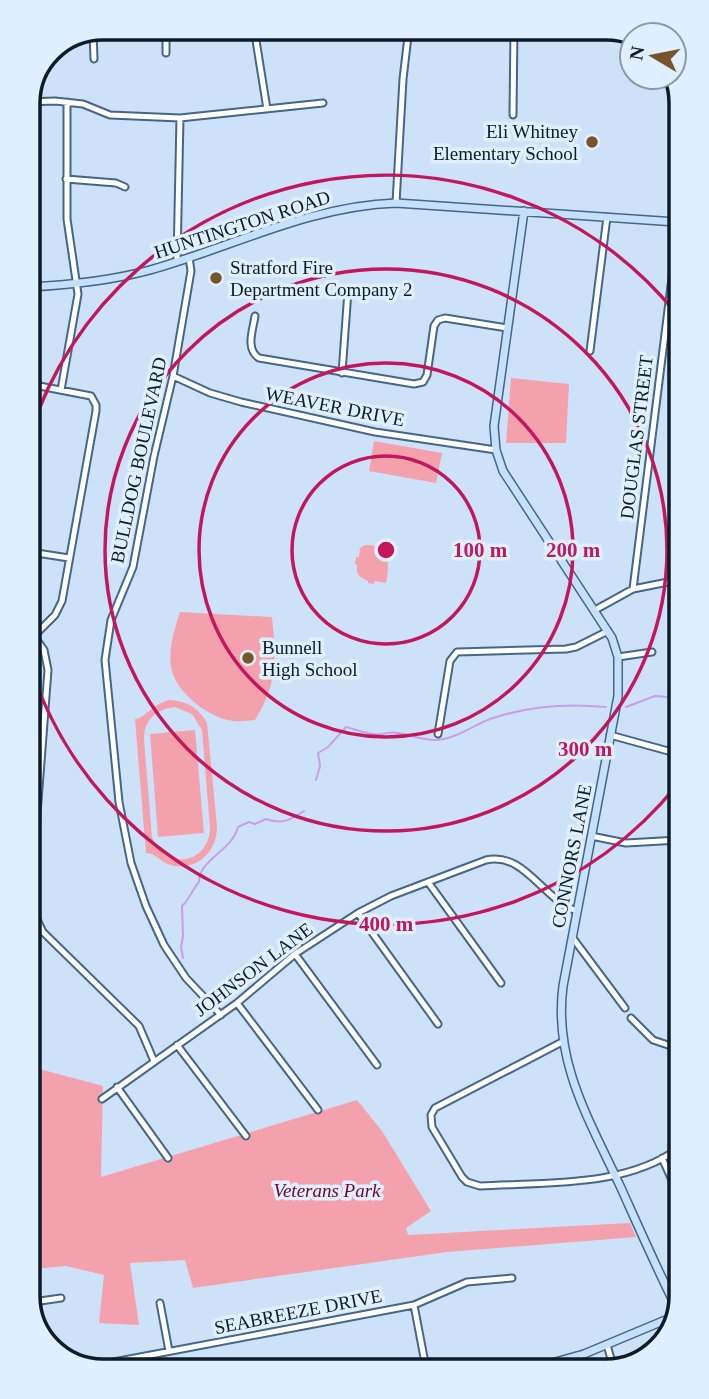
<svg xmlns="http://www.w3.org/2000/svg" width="709" height="1399" font-family="Georgia,serif">
	<style>
		.green { fill: #f4a1ae; fill-rule: evenodd }
		.lines { fill: none; stroke-linecap: round; stroke-linejoin: round }
		.stream { stroke: #c89ee8; stroke-width: 2 }
		.street-casing { stroke: #466686; stroke-width: 9 }
		.secondary-casing { stroke: #466686; stroke-width: 10 }
		.street { stroke: #fff; stroke-width: 5 }
		.secondary { stroke: #c4e0fa; stroke-width: 7 }
		.ring { fill: none; stroke: #c2185b; stroke-width: 3.5 }
		.poi-dot { fill: #77552c; stroke: #e0effe; stroke-width: 2.5 }
		.labels { text-anchor: middle; stroke-width: 7; stroke-linejoin: round; paint-order: stroke }
		.poi-label { font-size: 19px; fill: #0e1b28; stroke: #e0effe; text-anchor: start }
		.street-label { font-size: 19px; fill: #0e1b28; stroke: #e0effe }
		.park-label { font-size: 19px; font-style: italic; fill: #75012c; stroke: #e0effe }
		.rim { fill: none; stroke: #0e1b28; stroke-width: 3.5 }
		.centre { fill: #c2185b; stroke: #e0effe; stroke-width: 3.5 }
		.ring-label { font-size: 21px; text-anchor: middle; font-weight: bold; fill: #c2185b; stroke: #e0effe; stroke-width: 7; stroke-linejoin: round; paint-order: stroke }
	</style>
	<rect width="100%" height="100%" fill="#cde2f9"/>
	<path class="green" d="M511,378l58,6 -3,59h-60z
		M374,441l68,12 -6,30 -67,-12z
		M365,545c25,-1 25,19 21,38l-11,-2 -1,3 -6,-1v-2c-9,-4 -12,-6 -11,-16l-2,-1 1,-7h3l1,-9z
		M180,612l92,5c4,41 6,66 -17,103 -9,1 -18,2 -27,0 -21,-4 -51,-28 -56,-49 -5,-18 2,-41 8,-59z
		M170,700c17,1 29,8 37,23l10,104c0,25 -21,45 -46,38 -10,-2 -15,-12 -25,-12l-11,-134c11,-1 18,-16 35,-19zM175,707l17,7 10,16 8,98c-1,36 -45,44 -58,9l-8,-98c0,-19 12,-30 31,-32z
		M195,730l9,103 -46,4 -8,-103z
		M32,1067l71,19 -2,91 256,-77 25,31 49,80 -25,17 2,7 222,-12 6,14 -189,15 -254,36 -8,-28 -55,3 9,62 -40,-2 5,-48 -38,-9 -33,3z"/>
	<g class="lines">
		<path class="stream" d="M626,707l29,-11 23,2
			M316,780l4,-14 -2,-13 10,-6 18,-20c9,2 18,6 26,7 8,2 18,-3 26,-1 13,2 24,7 37,7 19,0 37,-14 55,-21 38,-13 76,-16 116,-12
			M183,958l-2,-11 2,-11 -1,-30c7,-6 10,-16 17,-24 0,-23 33,-31 39,-55l11,-5 6,2 11,-5c16,6 24,1 38,-8"/>
		<defs>
			<path id="street" d="M166,28v25
				M254,28l13,81
				M93,32l1,27
				M675,74v68
				M28,102l27,-1 28,3 27,11 70,3 143,-15
				M513,115l1,-87
				M66,179l50,4 9,4
				M396,203l7,-124 6,-51
				M189,257l2,14 -18,105 -19,80 -21,111 -22,53 -6,40 14,142 12,61 15,43 18,39 22,33 35,37
				M177,261l3,-143
				M255,316c-2,14 -10,33 4,42l155,26 9,-2 4,-7 7,-49 4,-6 7,-2 62,10
				M590,351l17,-134
				M342,373l6,-82
				M173,376l37,17 31,9 134,30 121,18
				M29,384l62,12 5,9v6l-34,190 -7,14 -20,20
				M61,390l17,-96 -11,-75v-117
				M30,552l39,6
				M633,589l43,-343
				M595,610l38,-21 45,-9
				M30,630l14,20 4,20 -16,210
				M618,657l34,-5
				M438,734l12,-73 7,-9 109,-3 10,-2 32,-16
				M610,735l69,19
				M591,836l35,7 53,-3
				M428,882l73,101
				M32,909l11,23 96,94 15,35
				M358,913l80,111
				M572,937l53,71
				M295,954l82,111
				M237,1003l81,107
				M631,1018l22,22 27,9
				M562,1042l-127,66 -4,7 1,12 30,50 5,5 13,4c64,-4 147,2 200,-39
				M177,1045l69,91
				M117,1087l51,71
				M102,1099l135,-96 58,-49 63,-41 33,-17 95,-36c38,-9 57,40 91,51
				M662,1158l14,31 5,4
				M33,1302l28,-4
				M160,1303l9,48
				M414,1305l12,63
				M607,1345l6,21
				M87,1367l327,-62 53,-23 45,-4"/>
			<path id="secondary" d="M524,211l-30,215 2,24 7,21 109,167 6,19v39l-55,290c-10,76 27,135 58,202 18,40 36,81 56,121
				M29,287c41,-2 81,-6 121,-17 82,-23 159,-64 246,-67l280,19
				M541,1366l43,-12 91,-38"/>
		</defs>
		<use href="#street" class="street-casing"/>
		<use href="#secondary" class="secondary-casing"/>
		<use href="#street" class="street"/>
		<use href="#secondary" class="secondary"/>
	</g>
	<g class="ring">
		<circle cx="386" cy="550" r="94"/>
		<circle cx="386" cy="550" r="187"/>
		<circle cx="386" cy="550" r="281"/>
		<path d="M677 785A374 374 0 0 1 31 669M30 434A374 374 0 0 1 675 312"/>
	</g>
	<g class="poi-dot">
		<circle cx="592" cy="142" r="7"/>
		<circle cx="216" cy="278" r="7"/>
		<circle cx="248" cy="658" r="7"/>
	</g>
	<g class="labels">
		<g class="poi-label">
			<text x="578" y="138" text-anchor="end">Eli Whitney<tspan x="578" dy="22">Elementary School</tspan></text>
			<text x="230" y="274">Stratford Fire<tspan x="230" dy="22">Department Company 2</tspan></text>
			<text x="262" y="654">Bunnell<tspan x="262" dy="22">High School</tspan></text>
		</g>
		<g class="street-label">
			<text transform="translate(242 224) rotate(-18)" y="7">HUNTINGTON ROAD</text>
			<text transform="translate(335 406) rotate(11)" y="7">WEAVER DRIVE</text>
			<text transform="translate(636 437) rotate(-83)" y="7">DOUGLAS STREET</text>
			<text transform="translate(138 460) rotate(-78)" y="7">BULLDOG BOULEVARD</text>
			<text transform="translate(571 856) rotate(-79)" y="7">CONNORS LANE</text>
			<text transform="translate(253 969) rotate(-37)" y="7">JOHNSON LANE</text>
			<text transform="translate(298 1311) rotate(-11)" y="7">SEABREEZE DRIVE</text>
		</g>
		<g class="park-label">
			<text x="327" y="1197">Veterans Park</text>
		</g>
	</g>
	<path d="M0 0H709V1399H0ZM103 40H606A63 63 0 0 1 669 103V1296A63 63 0 0 1 606 1359H103A63 63 0 0 1 40 1296V103A63 63 0 0 1 103 40Z" fill="#e0effe" fill-rule="evenodd"/>
	<path class="rim" d="M103 40H606A63 63 0 0 1 669 103V1296A63 63 0 0 1 606 1359H103A63 63 0 0 1 40 1296V103A63 63 0 0 1 103 40Z"/>
	<circle cx="386" cy="550" r="10" class="centre"/>
	<g class="ring-label">
		<text x="480" y="557">100 m</text>
		<text x="573" y="557">200 m</text>
		<text x="585" y="756">300 m</text>
		<text x="386" y="931">400 m</text>
	</g>
	<g transform="translate(653 56) rotate(280)"><circle r="33" fill="#e0effe" stroke="#8c9aa8" stroke-width="2"/>
	<path d="M0-5L12 26L0 18L-12 26Z" fill="#77552c"/>
	<text y="-10" font-size="19" font-weight="bold" text-anchor="middle" fill="#0e1b28">N</text>
	</g>
</svg>
